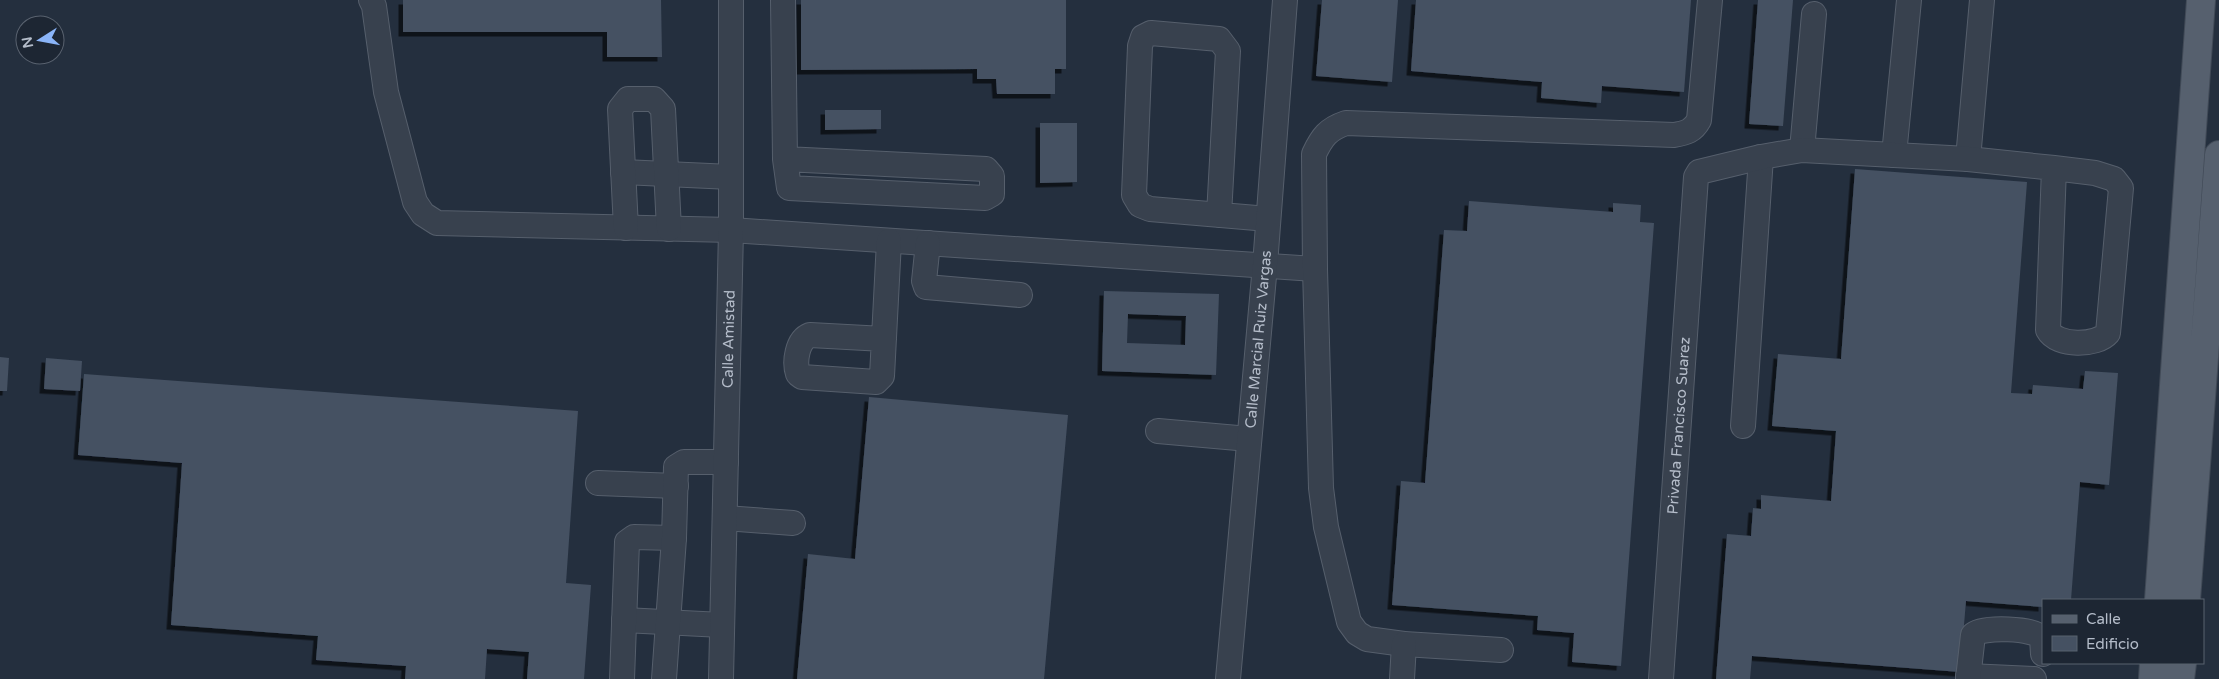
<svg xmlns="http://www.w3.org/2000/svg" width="2219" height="679" font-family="'Varela Round',sans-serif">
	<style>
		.building { fill: #455162; fill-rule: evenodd; filter: url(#shadow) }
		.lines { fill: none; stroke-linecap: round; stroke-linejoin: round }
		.minor-casing { stroke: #565f6c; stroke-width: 26 }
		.major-casing { stroke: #414a57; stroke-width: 30 }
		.minor { stroke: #38414e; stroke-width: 24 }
		.major { stroke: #56606e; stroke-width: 28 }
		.labels { text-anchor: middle; stroke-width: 5; stroke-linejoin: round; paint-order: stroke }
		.street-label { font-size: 15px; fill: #b4bcc9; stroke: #1d2633 }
	</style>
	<defs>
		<filter id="shadow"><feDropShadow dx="-4.5" dy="4.5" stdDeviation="0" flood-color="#0009"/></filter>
	</defs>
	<rect width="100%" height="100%" fill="#242f3e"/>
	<path class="building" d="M403,0h258l1,57h-55v-25h-204z
		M801,0h265v69h-11v25h-58l-1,-15h-19v-10l-176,1z
		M1322,0h76l-6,82 -76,-6z
		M1416,0h275l-7,92 -82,-6 -1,17 -60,-5 1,-16 -131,-11z
		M1758,0h35l-10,126 -34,-2z
		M825,110h56v19l-56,1z
		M1040,123h37v59l-37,1z
		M1855,169l172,13 -16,211 21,1 1,-9 50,4 2,-18 33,2 -9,112 -29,-3 -9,118h-28v7l-77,-6 -6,71 -208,-16 -2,23h-34l11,-145 24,2 2,-28 8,1v-14l70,6 5,-70 -64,-5 6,-72 63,5z
		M1469,201l144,11v-9l28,2 -1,17 14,1 -33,443 -49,-4 2,-29 -37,-3 1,-14 -146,-11 9,-124 24,2 19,-253 23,1z
		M1104,291l115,3 -3,81 -114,-4zM1128,314l58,2 -1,29 -58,-2z
		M0,357l9,1 -2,33h-7z
		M46,358l36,3 -2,30 -36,-2z
		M84,374l494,37 -12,172 25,2 -7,94h-57l2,-27 -42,-3 -2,30h-80l1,-13 -90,-6 2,-24 -147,-11 11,-162 -104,-8z
		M869,397l199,18 -24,264h-247l11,-125 47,5z"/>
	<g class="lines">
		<defs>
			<g id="minor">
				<path d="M371,0l3,6 12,86 29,110 8,12 14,9 294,7 584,39"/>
				<path d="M783,0l2,159 4,29 196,10 7,-4v-18l-6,-7 -201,-10"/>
				<path d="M1802,150l12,-136"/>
				<path d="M1894,155l15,-155"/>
				<path d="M1968,159l14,-159"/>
				<path d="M623,172l108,5"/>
				<path d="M1219,215l9,-164 -9,-12 -68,-6 -8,4 -3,9 -6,149 6,10 10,4 118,10"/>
				<path d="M626,228l-6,-119 8,-10h26l9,10 6,120"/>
				<path d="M928,243l-4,38 2,6 94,8"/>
				<path d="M884,339l-74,-4c-13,5 -16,27 -12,39l4,3 74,5 6,-6 7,-135"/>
				<path d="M1743,426l18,-269"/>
				<path d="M1158,431l91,8"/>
				<path d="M598,483l78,3"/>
				<path d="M725,518l68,5"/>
				<path d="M624,620l98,5"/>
				<path d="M1501,650l-97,-6 -37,-5 -10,-6 -8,-11 -23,-95 -5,-39 -6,-219 -1,-115c8,-17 14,-25 32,-31l328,12c12,-2 19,-4 25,-15l11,-120"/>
				<path d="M1968,676l66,3"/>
				<path d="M622,679l5,-137 7,-5 40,1"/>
				<path d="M664,679l10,-141 2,-71 8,-5h42"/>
				<path id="s1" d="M721,679l10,-449v-230"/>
				<path id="s2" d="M1228,679l37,-414 20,-265"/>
				<path d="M1402,679l2,-35"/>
				<path id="s3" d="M1661,679l35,-502 3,-5 62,-15 41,-7 166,9 86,9 41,5 19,6 7,9 -13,145c-11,13 -51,14 -60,-3l6,-162"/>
				<path d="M1968,679l5,-44c8,-9 63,-7 69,3l1,16"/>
			</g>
			<path id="major" d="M2159,600l42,-600
				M2186,600l33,-445
				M2153,679l1,-16
				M2180,679l2,-16"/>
		</defs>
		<use href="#minor" class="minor-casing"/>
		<use href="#major" class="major-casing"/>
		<use href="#minor" class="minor"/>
		<use href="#major" class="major"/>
	</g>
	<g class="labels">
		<g class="street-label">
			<text dy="5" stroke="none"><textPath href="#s1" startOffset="340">Calle Amistad</textPath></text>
			<text dy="5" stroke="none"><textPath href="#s2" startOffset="341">Calle Marcial Ruiz Vargas</textPath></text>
			<text dy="5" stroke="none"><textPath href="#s3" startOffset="254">Privada Francisco Suarez</textPath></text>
		</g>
	</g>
	<rect x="2042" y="599" width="162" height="65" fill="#1d2633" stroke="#59626f"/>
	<rect x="2052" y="615" width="25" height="8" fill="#56606e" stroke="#59626f"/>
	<text x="2086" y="624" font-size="15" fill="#b4bcc9">Calle</text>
	<rect x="2052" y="636" width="25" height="15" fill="#455162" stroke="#59626f"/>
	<text x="2086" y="649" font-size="15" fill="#b4bcc9">Edificio</text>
	<g transform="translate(40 40) rotate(259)"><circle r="24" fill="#1d2633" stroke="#59626f"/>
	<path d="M0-4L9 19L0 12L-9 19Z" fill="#8ab4f8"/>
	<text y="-8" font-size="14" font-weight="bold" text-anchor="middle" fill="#b4bcc9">N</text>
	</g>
</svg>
